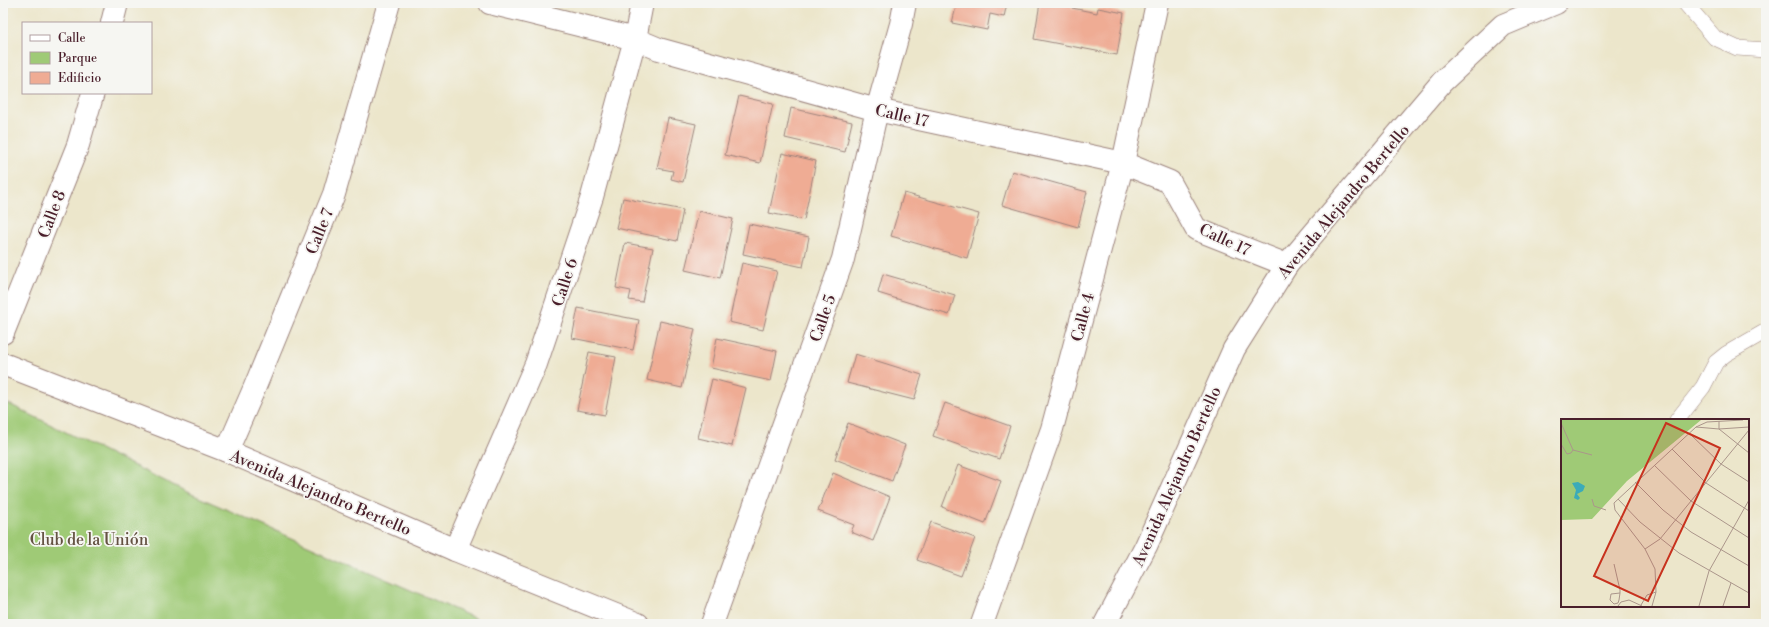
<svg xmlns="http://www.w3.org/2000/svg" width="1769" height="627" font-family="'Libre Bodoni',serif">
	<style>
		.green { fill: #9fca76; stroke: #747450 }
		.building { fill: #efac94 }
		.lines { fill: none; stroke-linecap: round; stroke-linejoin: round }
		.lane-casing { stroke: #9b827b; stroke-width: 16 }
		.street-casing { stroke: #9b827b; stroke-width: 24 }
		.secondary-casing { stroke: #9b827b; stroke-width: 24 }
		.lane { stroke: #fff; stroke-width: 15 }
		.street { stroke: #fff; stroke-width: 22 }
		.secondary { stroke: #fff; stroke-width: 22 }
		.labels { text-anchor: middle; stroke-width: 3.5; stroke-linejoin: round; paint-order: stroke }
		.street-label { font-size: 16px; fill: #4a1f2b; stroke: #f6f6f2 }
		.park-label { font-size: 16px; fill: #645242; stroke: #f6f6f2 }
		.inset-road { fill: none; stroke: #ab968b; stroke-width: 1 }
		.view { fill: #c8321e; fill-opacity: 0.15; stroke: #c8321e; stroke-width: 2 }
		.inset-edge { fill: none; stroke: #4a1f2b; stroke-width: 2 }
	</style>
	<rect width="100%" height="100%" fill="#f6f6f2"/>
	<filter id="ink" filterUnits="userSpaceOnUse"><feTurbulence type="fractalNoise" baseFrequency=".025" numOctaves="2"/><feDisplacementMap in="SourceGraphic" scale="8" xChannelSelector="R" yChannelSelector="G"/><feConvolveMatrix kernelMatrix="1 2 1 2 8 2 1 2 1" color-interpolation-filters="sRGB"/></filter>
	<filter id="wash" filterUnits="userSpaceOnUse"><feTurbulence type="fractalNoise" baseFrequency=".012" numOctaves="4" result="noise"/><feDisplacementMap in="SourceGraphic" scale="16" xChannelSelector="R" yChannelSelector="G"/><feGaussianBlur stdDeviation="0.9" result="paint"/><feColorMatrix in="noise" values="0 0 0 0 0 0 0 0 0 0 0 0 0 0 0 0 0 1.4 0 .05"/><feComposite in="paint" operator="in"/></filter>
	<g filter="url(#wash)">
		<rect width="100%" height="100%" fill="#ece6cb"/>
		<path class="green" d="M3,401l184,91 301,132h-485z"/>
		<g id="blocks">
			<path class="building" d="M957,3h50l-3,14 -14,-3 -3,16 -35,-7z
				M1040,3h26l6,1v4l25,5 1,-5 26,5 -7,42 -83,-16z
				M739,96l34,8 -13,59 -35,-8z
				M791,108l61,14 -7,30 -60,-14z
				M668,118l28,6 -13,58 -12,-3 2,-8 -16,-3z
				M782,153l34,8 -12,59 -35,-7z
				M1012,171l75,21 -9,35 -76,-22z
				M904,193l75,21 -12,44 -76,-22z
				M623,198l60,12 -6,31 -61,-13z
				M699,211l34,8 -13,59 -35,-8z
				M749,224l60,13 -6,30 -60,-13z
				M625,243l28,5 -11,54 -13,-2 2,-9 -15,-3z
				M742,263l35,8 -14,59 -34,-8z
				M883,274l72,21 -6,20 -71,-22z
				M578,308l61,12 -6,30 -61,-12z
				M660,321l35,8 -13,59 -35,-8z
				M717,338l60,13 -6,30 -60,-13z
				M589,352l27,5 -11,58 -28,-5z
				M855,354l67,21 -8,25 -67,-17z
				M712,379l34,9 -14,58 -34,-8z
				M945,403l65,23 -11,33 -66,-23z
				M848,423l57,22 -13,36 -57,-22z
				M958,465l43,16 -16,43 -43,-17z
				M833,473l57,24 -17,44 -22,-9 3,-7 -36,-14z
				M931,522l44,16 -14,38 -44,-16z"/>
		</g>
	</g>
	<g filter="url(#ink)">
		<use href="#blocks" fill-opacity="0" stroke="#9b827b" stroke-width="1"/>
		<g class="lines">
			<defs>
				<path id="lane" d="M1685,3l30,35 22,10 29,2
					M1677,420l26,-33 13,-25 10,-8 40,-23"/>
				<path id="street" d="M490,3l145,36 24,10 218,61 246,53 47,19 26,47 91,36
					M112,23l5,-20
					M3,333l75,-188 15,-52
					M227,451l27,-62 80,-195 55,-191
					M455,550l81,-186 56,-167 43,-158 7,-36
					M712,624l131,-365 34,-149 24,-86 4,-21
					M982,624l70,-195 71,-266 34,-160"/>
				<path id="secondary" d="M3,364l224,87 228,99 183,74
					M1105,624l41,-78 88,-197 53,-84 155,-183 61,-57 53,-22"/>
			</defs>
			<use href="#lane" class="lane-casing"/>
			<use href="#street" class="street-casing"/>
			<use href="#secondary" class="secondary-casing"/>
			<use href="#lane" class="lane"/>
			<use href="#street" class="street"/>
			<use href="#secondary" class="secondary"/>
		</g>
	</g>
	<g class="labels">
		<g class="street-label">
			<text transform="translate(902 115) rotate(13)" y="6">Calle 17</text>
			<text transform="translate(1343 201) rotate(-50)" y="6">Avenida Alejandro Bertello</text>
			<text transform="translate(51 214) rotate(-69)" y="6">Calle 8</text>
			<text transform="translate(319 231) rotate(-68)" y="6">Calle 7</text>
			<text transform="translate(1225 239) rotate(25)" y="6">Calle 17</text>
			<text transform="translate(564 282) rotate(-72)" y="6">Calle 6</text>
			<text transform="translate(1082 317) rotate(-75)" y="6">Calle 4</text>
			<text transform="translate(822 318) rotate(-71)" y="6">Calle 5</text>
			<text transform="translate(1176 476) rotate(-66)" y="6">Avenida Alejandro Bertello</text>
			<text transform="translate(321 492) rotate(23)" y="6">Avenida Alejandro Bertello</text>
		</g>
		<g class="park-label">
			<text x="89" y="545">Club de la Unión</text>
		</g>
	</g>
	<g transform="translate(1561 419)">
		<rect width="188" height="188" fill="#ece6cb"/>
		<path d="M0,1h140l-74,61 -35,38 -31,1z" fill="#9fca76"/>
		<path d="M17,63l7,4 -2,5 -6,3 3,4 -2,2 -4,-2 2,-8 -4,-7z" fill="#3babb9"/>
		<path class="inset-road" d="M158,2v8l30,24M146,3l36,-2M0,4l12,27 -2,3 -4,1 -6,-10M135,8l23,2 30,-2M135,8l11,-5M128,14l32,31 28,18M111,30l34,34 43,28M12,31l19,5M93,46l37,36 58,37M74,63l28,28 28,22 58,34M31,80l2,7 12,4M57,80l22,23 39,31 70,40M84,130l15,-10 89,-109M53,145l6,26v3l-1,7 -1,3 -4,1 -4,-4 1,-6 9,-1M80,186l6,-10 9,-3M57,187l3,-4 8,-2 13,6M91,187l4,-14 -1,-23 -10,-20 -30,-39 -1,-7 82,-76M138,187l10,-35 40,-71M162,187l8,-23"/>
		<path class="view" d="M105,4l54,25 -72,153 -54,-25z"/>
		<rect width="188" height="188" class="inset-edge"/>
	</g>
	<rect width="1769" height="627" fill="none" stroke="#f6f6f2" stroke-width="16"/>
	<rect x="22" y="22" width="130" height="72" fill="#f6f6f2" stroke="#b1a0a2"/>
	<rect x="30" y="35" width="20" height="6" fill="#ffffff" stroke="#b1a0a2"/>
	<text x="58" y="42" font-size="12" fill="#4a1f2b">Calle</text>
	<rect x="30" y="52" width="20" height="12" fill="#9fca76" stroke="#b1a0a2"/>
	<text x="58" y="62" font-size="12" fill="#4a1f2b">Parque</text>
	<rect x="30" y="72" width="20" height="12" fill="#efac94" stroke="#b1a0a2"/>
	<text x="58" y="82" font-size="12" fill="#4a1f2b">Edificio</text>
</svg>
